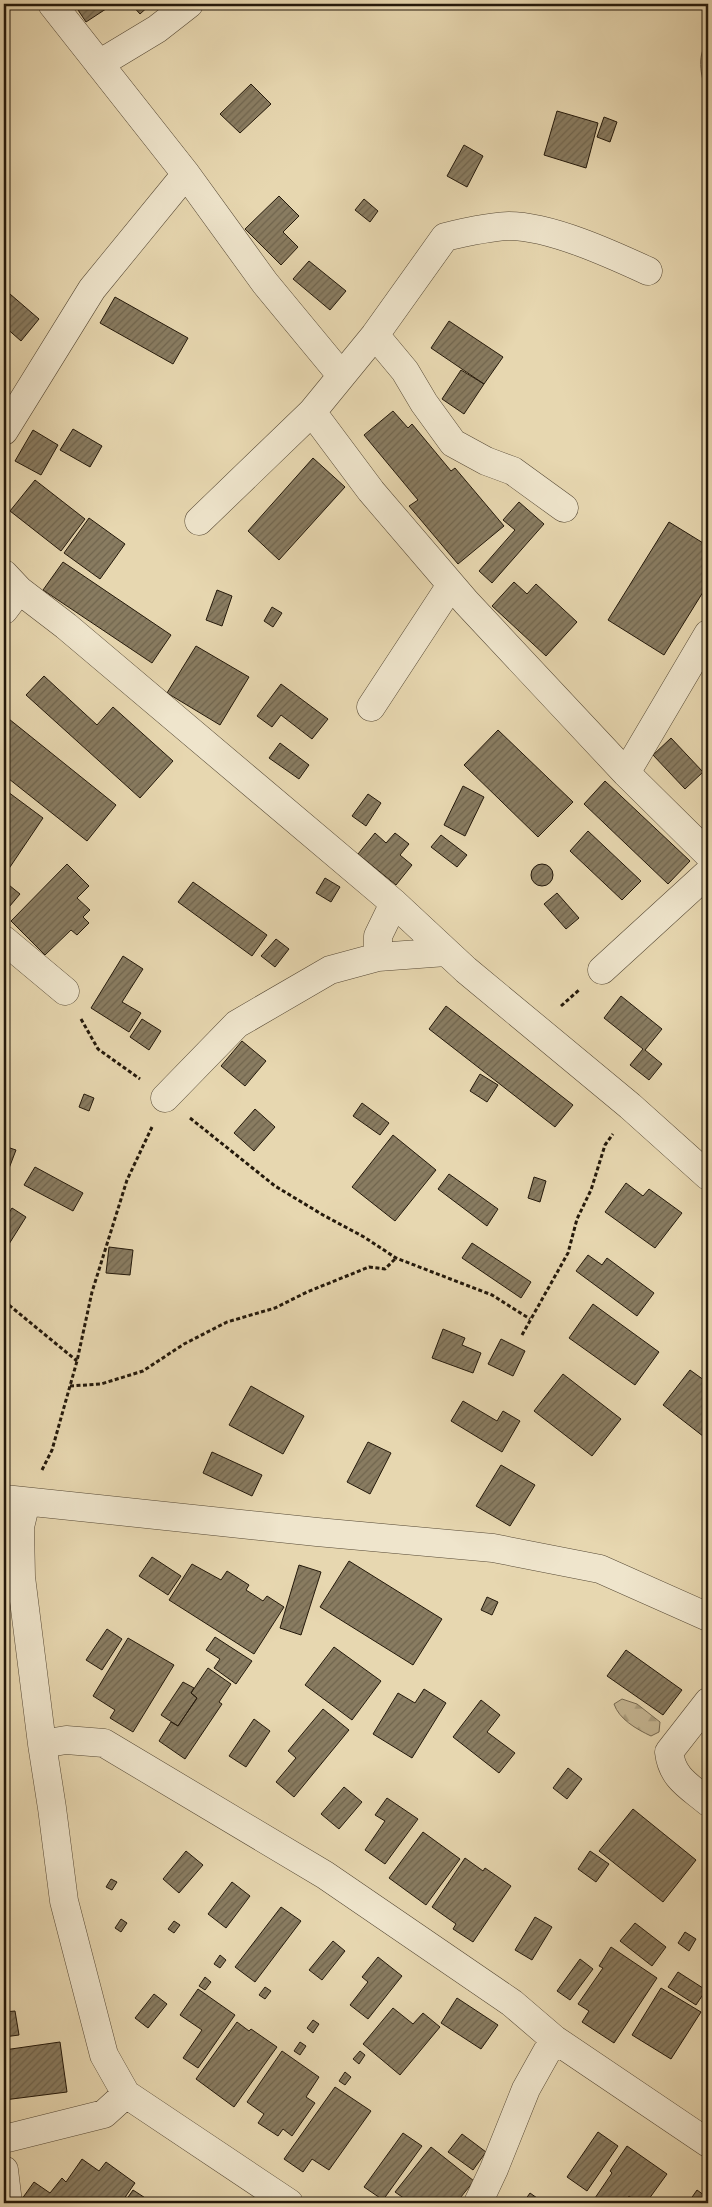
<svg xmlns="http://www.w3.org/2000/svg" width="712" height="2207" font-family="'IM FELL English',serif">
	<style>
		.forest { fill: url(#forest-firs); stroke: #756850 }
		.building { fill: url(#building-hatch); stroke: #24190b }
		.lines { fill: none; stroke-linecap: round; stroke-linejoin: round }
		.minor-casing { stroke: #554834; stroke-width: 29 }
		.path { stroke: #24190b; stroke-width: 3; stroke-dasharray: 4 2.5; stroke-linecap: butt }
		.minor { stroke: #efe5cc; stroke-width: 28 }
	</style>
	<defs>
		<pattern id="forest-firs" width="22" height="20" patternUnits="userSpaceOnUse" patternTransform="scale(1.25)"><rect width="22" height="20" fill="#c6b794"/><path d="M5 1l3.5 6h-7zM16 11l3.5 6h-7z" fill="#aa9d7e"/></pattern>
		<pattern id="building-hatch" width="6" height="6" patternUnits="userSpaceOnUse" patternTransform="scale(1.25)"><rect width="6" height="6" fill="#897c61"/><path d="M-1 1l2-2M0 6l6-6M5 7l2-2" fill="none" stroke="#70654e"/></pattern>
	</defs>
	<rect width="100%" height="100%" fill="#e7d7b0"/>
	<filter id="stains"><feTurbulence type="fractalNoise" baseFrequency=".004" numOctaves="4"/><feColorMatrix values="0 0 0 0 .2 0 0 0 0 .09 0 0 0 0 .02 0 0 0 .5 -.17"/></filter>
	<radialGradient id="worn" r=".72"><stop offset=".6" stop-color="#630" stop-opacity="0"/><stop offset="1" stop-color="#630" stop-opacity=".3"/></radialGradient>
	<path class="forest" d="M708,41v56c-6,-18 -13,-40 0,-56z
		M622,1699l15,5 23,18 -1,10 -8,4c-15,-7 -32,-17 -37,-32z"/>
	<path class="building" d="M74,4h37l1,1 -26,17z
		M131,4h20l-11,10z
		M251,84l20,20 -31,29 -20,-19z
		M557,111l41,12 -12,45 -42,-13z
		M604,117l13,5 -7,20 -13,-5z
		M464,145l19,11 -16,31 -20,-11z
		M279,196l20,20 -16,16 15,15 -17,18 -36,-36z
		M364,199l14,12 -8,11 -15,-12z
		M309,261l37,30 -16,19 -37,-31z
		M10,294l29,25 -18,22 -17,-15v-26z
		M115,297l73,41 -15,26 -73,-41z
		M449,321l54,36 -19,27 -53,-36z
		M461,370l23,14 -20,30 -22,-15z
		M393,411l15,17 4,-4 39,47 4,-3 49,58 -46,38 -49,-58 9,-6 -54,-65z
		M73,429l29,17 -12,21 -30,-17z
		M33,430l25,15 -17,30 -26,-14z
		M313,458l32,29 -66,73 -31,-29z
		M35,480l50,39 -24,32 -51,-40z
		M519,502l25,22 -52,59 -13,-12 36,-41 -12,-10z
		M89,518l36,26 -25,35 -36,-26z
		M669,522l39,24v38l-44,71 -56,-35z
		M63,562l108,73 -19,28 -109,-73z
		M514,582l13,12 9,-10 41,38 -31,34 -54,-50z
		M217,590l15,6 -10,30 -16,-6z
		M272,607l10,6 -9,14 -9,-6z
		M196,646l53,31 -29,48 -53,-32z
		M44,676l53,49 16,-18 60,54 -33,37 -114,-103z
		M281,684l47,35 -16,20 -31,-24 -9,12 -15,-11z
		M4,715l112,90 -29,36 -83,-66z
		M498,730l75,72 -35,35 -74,-72z
		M671,738l32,34 -18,17 -32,-34z
		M280,743l29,22 -10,14 -30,-21z
		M605,781l85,80 -22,23 -84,-80z
		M463,786l21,11 -19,39 -21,-11z
		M4,789l39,29 -35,52 -4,-3z
		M368,794l13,9 -15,23 -14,-10z
		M588,831l53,50 -19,19 -52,-49z
		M375,833l11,10 9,-10 14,11 -9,11 12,10 -16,20 -38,-31z
		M441,835l26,20 -10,12 -26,-20z
		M531 875a11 11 0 1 1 22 0a11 11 0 1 1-22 0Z
		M67,864l22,22 -12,12 13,12 -7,7 6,6 -12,12 -6,-5 -26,25 -34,-34z
		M325,878l15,9 -9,15 -15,-9z
		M4,881l16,13 -16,19z
		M193,882l74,53 -15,21 -74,-54z
		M557,893l22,25 -13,11 -22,-25z
		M276,939l13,10 -14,18 -14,-11z
		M123,956l20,13 -21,33 19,11 -12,19 -38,-24z
		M621,996l41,33 -17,21 17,14 -13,16 -19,-15 13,-16 -39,-31z
		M446,1006l127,99 -18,22 -126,-98z
		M142,1019l19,12 -12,19 -19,-13z
		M242,1041l24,20 -21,25 -24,-20z
		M480,1074l18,11 -11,17 -17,-11z
		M84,1094l10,4 -5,13 -10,-4z
		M362,1103l27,20 -9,12 -27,-19z
		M255,1109l20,18 -21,24 -20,-18z
		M393,1135l43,35 -41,51 -43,-34z
		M4,1146l12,4 -8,21 -4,-2z
		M35,1167l48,26 -10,18 -49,-26z
		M449,1174l49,35 -11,17 -49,-37z
		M534,1177l12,4 -6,21 -12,-4z
		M626,1183l17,13 6,-7 33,24 -27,35 -50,-36z
		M12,1208l14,9 -22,35v-32z
		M472,1243l59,39 -10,16 -59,-40z
		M109,1247l24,3 -3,25 -24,-2z
		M588,1255l14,10 5,-7 47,35 -17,23 -61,-45z
		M593,1304l66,48 -24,33 -66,-47z
		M443,1329l22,9 -3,7 19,8 -8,20 -41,-15z
		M501,1339l24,12 -12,25 -25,-12z
		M690,1370l18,13v57l-45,-35z
		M563,1374l58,45 -29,37 -58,-45z
		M251,1386l53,30 -21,38 -54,-29z
		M463,1401l34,20 6,-10 17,10 -18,31 -51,-31z
		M368,1442l23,11 -21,41 -23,-12z
		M212,1452l50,23 -10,21 -49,-23z
		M501,1465l34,20 -25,41 -34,-20z
		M152,1557l29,19 -13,19 -29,-19z
		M349,1561l93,58 -29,46 -93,-58z
		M192,1564l29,16 6,-9 22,14 -3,5 17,11 4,-5 17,11 -30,47 -85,-54z
		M299,1565l22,7 -20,63 -21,-7z
		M487,1597l11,5 -6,13 -11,-5z
		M107,1629l15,10 -20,31 -16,-10z
		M215,1637l37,24 -16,23 -22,-16 6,-9 -14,-9z
		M128,1638l46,27 -41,67 -23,-14 5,-8 -22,-14z
		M334,1647l47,34 -29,39 -47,-35z
		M626,1650l56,40 -19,25 -56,-39z
		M208,1668l23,16 -12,18 3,2 -37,55 -26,-18 12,-19 7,4 19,-28 -6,-5z
		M183,1682l11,6 -3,5 6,5 -19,28 -17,-11z
		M424,1689l22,14 -34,55 -39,-24 25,-41 17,10z
		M481,1700l19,15 -13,17 28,21 -16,20 -46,-36z
		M323,1709l26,21 -55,67 -18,-15 20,-24 -8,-7z
		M254,1719l16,12 -24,36 -17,-11z
		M568,1768l14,11 -15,20 -14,-11z
		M344,1787l18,15 -23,27 -18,-15z
		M387,1798l31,21 -33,45 -20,-14 20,-29 -10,-6z
		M633,1809l63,51 -33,42 -64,-51z
		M423,1832l37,27 -34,46 -37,-27z
		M186,1851l17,14 -24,28 -16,-14z
		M590,1851l19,13 -13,18 -18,-13z
		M465,1858l18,13 2,-3 26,18 -38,56 -20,-13 3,-5 -24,-17z
		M111,1879l6,3 -5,8 -6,-3z
		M232,1882l18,14 -24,32 -18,-14z
		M281,1907l20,14 -46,61 -20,-15z
		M535,1917l17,10 -20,33 -17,-10z
		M121,1919l6,4 -6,9 -6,-4z
		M174,1921l6,4 -6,8 -6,-4z
		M635,1923l31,24 -14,19 -32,-25z
		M685,1932l11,7 -7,12 -11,-8z
		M333,1941l12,10 -23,29 -13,-10z
		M611,1947l46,31 -43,65 -32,-21 7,-11 -11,-7 25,-36 -4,-2z
		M220,1955l6,5 -6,8 -6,-4z
		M378,1957l24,19 -34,43 -18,-14 18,-23 -6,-5z
		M580,1959l13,10 -23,31 -13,-9z
		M678,1972l28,18 -10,15 -28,-18z
		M205,1977l6,5 -6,8 -6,-4z
		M265,1987l6,4 -6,8 -6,-4z
		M661,1988l40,24 -30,47 -39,-24z
		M198,1989l37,26 -37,53 -15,-10 19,-28 -22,-15z
		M154,1994l13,10 -19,24 -13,-10z
		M457,1998l41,27 -17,24 -40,-26z
		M393,2008l20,16 10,-11 17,14 -40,48 -37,-31z
		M15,2011l4,24 -15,2v-25z
		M313,2020l6,4 -6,9 -6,-5z
		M237,2022l12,9 2,-2 26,18 -43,60 -38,-28z
		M60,2042l7,50 -63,8v-50z
		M300,2042l6,4 -6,9 -6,-4z
		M282,2051l37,26 -13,20 9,6 -23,33 -9,-7 -5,7 -20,-13 6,-9 -17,-12z
		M360,2051l5,4 -6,9 -6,-5z
		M345,2072l6,5 -6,8 -6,-4z
		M335,2087l36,24 -42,59 -17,-11 -9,13 -19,-13z
		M598,2132l20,14 -31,45 -20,-14z
		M403,2133l19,13 -39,54 -19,-13z
		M462,2134l24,18 -13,18 -25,-18z
		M627,2146l40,28 -21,29h-8l-9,-7 -5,7h-22l-7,-5 17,-25 -2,-2z
		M431,2147l43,34 -18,22h-54l3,-4 -10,-7z
		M82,2159l17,12 7,-9 29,21 -14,20h-102l15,-21 16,11 12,-15 4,4z
		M133,2190l20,13h-29z
		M697,2190l11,8v5h-20z
		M530,2193l14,10h-21z"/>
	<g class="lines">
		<defs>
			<path id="minor" d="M52,4l134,170 79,109 76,92
				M99,64l58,-35 32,-25
				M375,335l30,36 19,32 29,40 33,18 27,10 51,37
				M312,412l59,79 95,111 160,171 82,81
				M4,431l88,-142 94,-115
				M199,521l113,-109 63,-77 70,-98c21,-5 42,-10 64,-11 41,0 102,28 139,45
				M4,574l15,16 47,36 328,277 72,67 164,136 78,70
				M4,610l15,-20
				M371,707l80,-122
				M626,773l82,-139
				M4,940l61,51
				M378,957v-21l16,-33
				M602,970l106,-97
				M165,1098l72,-74 93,-54 48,-13 68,-5
				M4,1499l313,33 176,16 107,21 108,48
				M26,1502l-6,25 1,50 21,167 10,64 12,93 40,154 22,39 163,109
				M708,1702l-39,50c3,26 20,34 39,50
				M42,1744l24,-4 38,3 221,132 187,128 42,36 154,104
				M4,2139l100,-25 22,-20
				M4,2170l4,33
				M478,2203l16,-34 32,-80 28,-50"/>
		</defs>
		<use href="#minor" class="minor-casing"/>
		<path class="path" d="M561,1006l18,-16
			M81,1019l17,30 42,30
			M190,1118l85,68 48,29 41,22 32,21 96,37 38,24
			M4,1301l73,60
			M522,1335l46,-82 9,-34 14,-29 14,-45 8,-11
			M70,1386l31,-2 42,-13 41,-27 43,-22 48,-14 32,-16 62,-25 16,2 11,-11
			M42,1470l10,-20 25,-89 15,-69 35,-112 25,-53"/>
		<use href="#minor" class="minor"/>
	</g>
	<rect width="712" height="2207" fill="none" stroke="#e7d7b0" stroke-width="20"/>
	<rect x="5" y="5" width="702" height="2197" fill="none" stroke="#24190b" stroke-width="2.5"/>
	<rect x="10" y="10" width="692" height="2187" fill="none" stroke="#24190b"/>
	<rect width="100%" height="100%" filter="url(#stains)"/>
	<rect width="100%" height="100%" fill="url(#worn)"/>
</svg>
